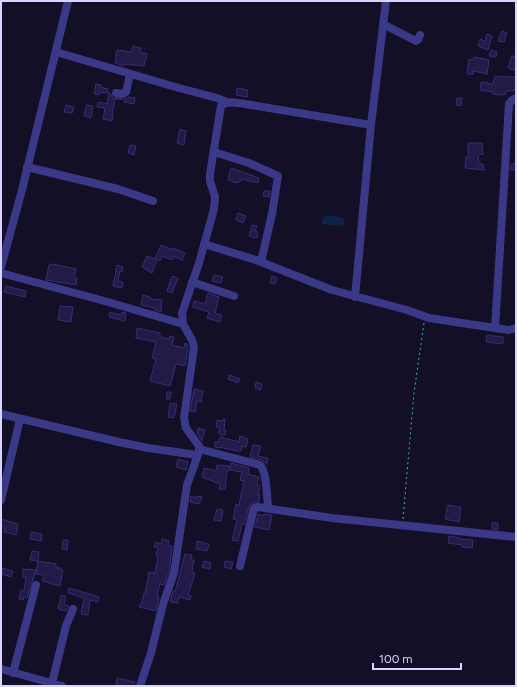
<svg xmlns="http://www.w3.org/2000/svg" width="517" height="687" font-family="Figtree,sans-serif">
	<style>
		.water { fill: #0b244a }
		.building { fill: #221b48; stroke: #382c75 }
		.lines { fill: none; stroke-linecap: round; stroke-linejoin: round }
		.path { stroke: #2ebbad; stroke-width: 1; stroke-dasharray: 2 3; stroke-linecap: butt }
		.minor { stroke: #3a3987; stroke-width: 8 }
	</style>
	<rect width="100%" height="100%" fill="#120f27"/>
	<path class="water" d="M327,215l14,2 3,2v6l-5,1 -17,-2c0,-5 0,-7 5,-9z"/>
	<path class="building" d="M502,31l5,2 -3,9 -6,-1z
		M487,34l5,2 -4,14 -10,-4 2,-7 5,2z
		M133,46l8,2 -1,4 7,2 -3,12 -20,-2 -1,2 -8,-3 2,-13 14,2z
		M491,50l6,2 -1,5 -7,-1z
		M512,56l4,1v14l-8,-3z
		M474,57l15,3 -2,14 -14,-3v3h-6l2,-15 4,1z
		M495,76l8,1h13v13h-3v1h-7v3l-5,1 -8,-1v-2l-13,-2 1,-8 12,2z
		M96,84l5,1 -1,2 8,2 -1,4 -7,-1 -1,3 -5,-1z
		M237,88l11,2 -1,7 -11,-2z
		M109,92l4,6 10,1h-8l-3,17h1l-1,5 -9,-2 2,-11 -8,-1 1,-5 9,2z
		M129,97l6,1 -1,6 -10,-2 1,-3z
		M457,98h5l-1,8 -5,-1z
		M66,105l8,2 -2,6 -8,-1z
		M86,105l7,1 -2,12 -7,-2z
		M180,129l6,2 -2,14 -7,-2z
		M468,143h14l1,11 -5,1 1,9h4l1,6 -19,-2 1,-11 2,1z
		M130,145l6,1 -2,9 -6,-2z
		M511,164h5v6h-6z
		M231,168l28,10 -1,5 -17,-4 -1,3h-2l-1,1 -9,-3 1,-1 -1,-1z
		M264,191h6l-1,6 -6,-1z
		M238,213l8,3 -3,7 -7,-3z
		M252,225l5,1 -2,5 3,1 -1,6 -8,-2z
		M161,245l12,5v-2l12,5 -3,7 -9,-4 -1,4 -10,-4 -2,5 -3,-1 -5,13 -10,-6 5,-11 8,3z
		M53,264l23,5 -2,9h3l-1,7 -30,-5 3,-15z
		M117,265l6,2 -1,5 -2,-1 -2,10 5,1 -1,6 -9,-2z
		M214,275l9,2 -2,6 -9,-2z
		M172,276l6,2 -6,15 -5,-2z
		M272,276l5,2 -2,6 -5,-1z
		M6,286l20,5 -1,6 -21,-5z
		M208,293l11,4 -4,16 7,2 -2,7 -13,-4 2,-6 -16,-5 1,-6 11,3z
		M143,295l7,2v2l12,1 -1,12 -7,-2v-2l-13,-3z
		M60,306l13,1 -2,15 -13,-2z
		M110,312l11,3 1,-3 4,1 -1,8 -16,-4z
		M137,328l23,5v4l9,2 1,-3 4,1 -2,8 12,3 1,-5 2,1 1,3 -3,19 -9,-2 -6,22 -20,-5 6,-22 -4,-1 4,-16 -20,-4z
		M487,335l16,2v7l-17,-2z
		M229,375l11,4 -2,4 -10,-4z
		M256,382l6,2 -1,6 -6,-2z
		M194,389l9,2 -2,11 -4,-1 -2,11 -5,-1z
		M167,392h4l-1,7h-4z
		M170,403l7,1 -3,14 -6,-1z
		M224,418l1,1 -1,11 2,1 -2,5 -6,-3 2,-5 -4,-1 1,-7 6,1z
		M198,428l7,2 -3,11 -5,-8z
		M240,436l8,3 -2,8 -4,-1 -1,5h-4l-18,-4v1l-4,-1v-5h3l2,-5 19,5z
		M253,445l8,1 -3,10 10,2 -1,6 -6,-4 -11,-3z
		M178,459l10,3 -2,8 -10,-3z
		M231,463l18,5 -1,6 11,3 -2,8 3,1 -2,9h2l-1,7 -7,1 -3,3 -5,19 -2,-1 -4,17 -6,-1 5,-20 -4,-1 3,-15 3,1 5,-24 -4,-1 2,-8 -12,-2z
		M217,465l12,1v5h-2l-2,18h-6l1,-5 -18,-7 2,-9 12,3z
		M191,496l4,2 1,-2 6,1 -3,7 -9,-2z
		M448,505l13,2 -2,15 -14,-3z
		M217,509l6,1 -2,11 -7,-1z
		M258,514l6,2v-2l8,1 -3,15 -14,-3z
		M1,519l17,5 -2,11 -12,-3 1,-5 -4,-1z
		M492,523h6v7l-6,-1z
		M31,532l11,2 -1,7 -11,-2z
		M449,536l11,2v1l13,1 -1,8 -10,-1v-2l-14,-2z
		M162,539l7,2 -1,4 4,1 -3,26 -5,13 -4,-1 -3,12h2l-3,15 -17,-4 2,-4h1l2,-10h1l4,-21 5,1 1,-1 3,-16h-2l2,-8 -4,-1 2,-5 5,2z
		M63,540h5l-1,10 -5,-1z
		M197,541l12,3 -2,7 -11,-2z
		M32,551l7,1 -1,9 -8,-1z
		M185,554l7,1 -1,5h3l-2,12 3,1 -7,22 3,1 -1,4 -11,-3 -1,6 -8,-1 3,-11 2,1z
		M38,561l18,3v4h5v2h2l-3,16 -18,-5 2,-6 -8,-1z
		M204,561l7,2 -1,6 -8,-2z
		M225,561l8,1 -2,7 -7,-2z
		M2,568l11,3 -2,6 -9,-3z
		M23,569l13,1 -9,28 -3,-1 -1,3 -4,-1 2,-9 3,1 2,-14h-3z
		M69,588l30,9 -1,5 -8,-2 -2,15 -7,-1 3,-16 -16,-5z
		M61,595l5,1 -2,9 5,1 -3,5 -8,-2z
		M382,654l15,2v6l-16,-2z
		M117,678l18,4 -1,4h-18z"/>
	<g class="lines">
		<path class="path" d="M403,519l11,-126 10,-70"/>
		<path class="minor" d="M383,24l33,17 2,-1 2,-5
			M56,52l123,36 38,10 10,4
			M116,93l7,1 3,-2 4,-18
			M214,152l35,11 29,13 -6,38 -11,48
			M27,167l91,22 35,12
			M204,244l52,16 76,30 75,20 22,8 66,10 14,-224 3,-4 4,-2
			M1,267l21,-77 46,-189
			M1,273l107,29 75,22
			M192,282l42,14
			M355,297l16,-172 15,-124
			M495,328l14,2 7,-2
			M1,414l118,28 29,6 49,7
			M199,449l61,16c7,7 7,33 8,43
			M1,500l19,-81
			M240,566l12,-50 2,-8 4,-1 74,11 184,19
			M1,669l61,17
			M13,673l23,-88
			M52,683l14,-57 7,-17
			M140,686l11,-33 12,-49 11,-31 13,-88 12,-33v-6l-13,-18 -2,-10 10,-71 -2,-7 -9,-16 -1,-11 17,-50 15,-54 1,-12 -5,-16v-7l11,-68c5,-6 16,-3 24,-2l126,21"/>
	</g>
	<rect width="517" height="687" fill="none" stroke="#d9d5ff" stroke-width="4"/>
	<path d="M373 663v6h88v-6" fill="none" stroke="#d9d5ff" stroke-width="2"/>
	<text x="379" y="663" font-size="12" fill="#d9d5ff" stroke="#120f27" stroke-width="3" paint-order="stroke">100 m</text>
</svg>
